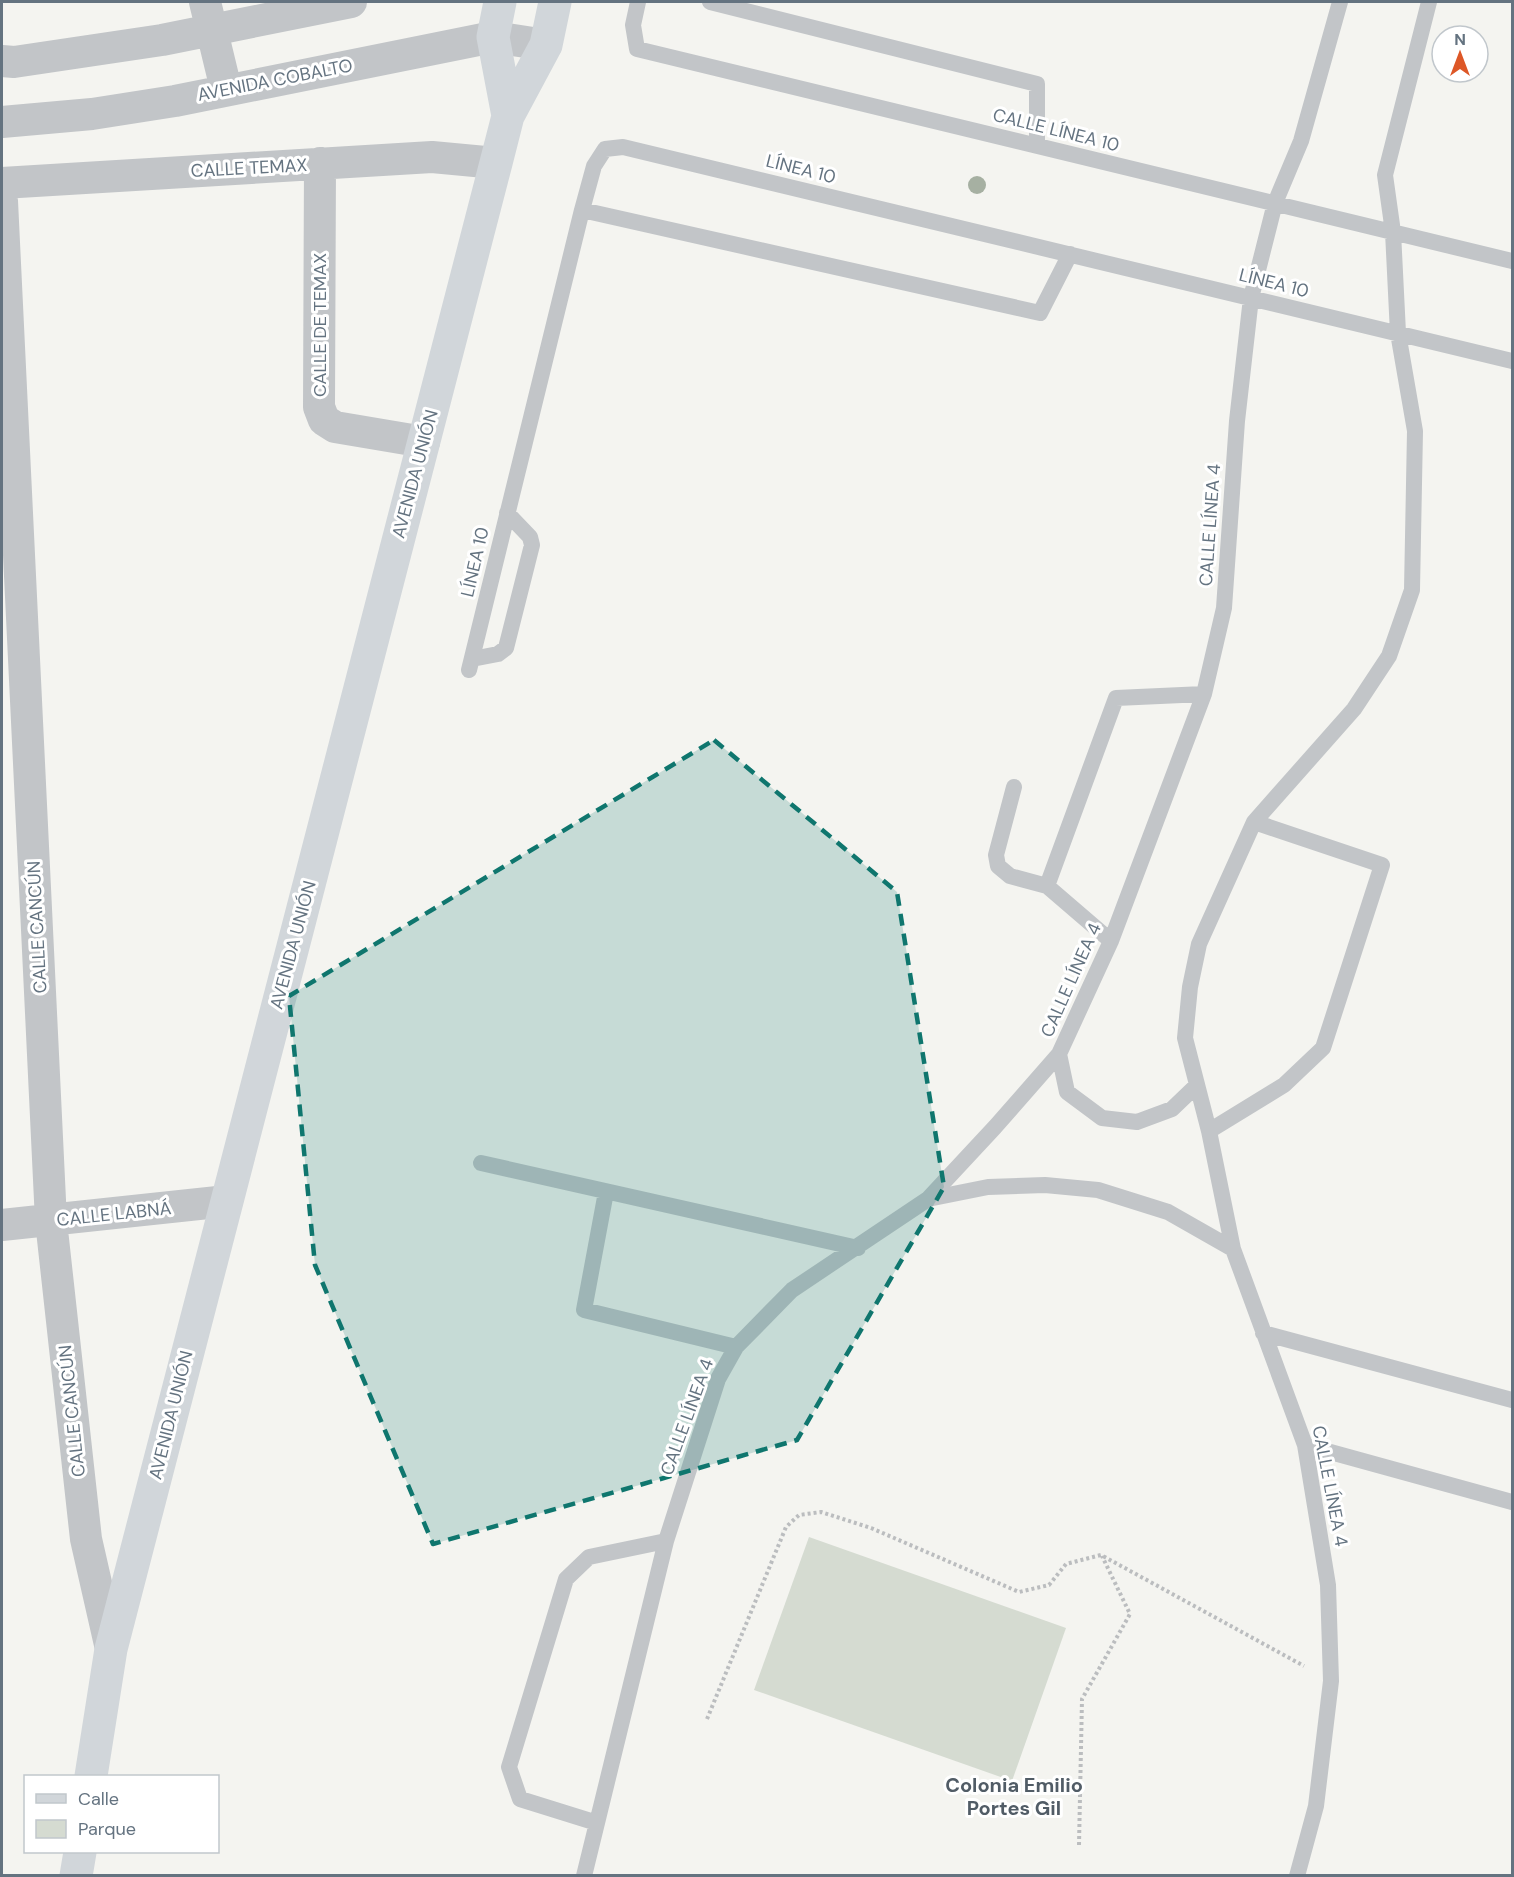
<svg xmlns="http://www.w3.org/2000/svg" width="1514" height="1877" font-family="'DM Sans',sans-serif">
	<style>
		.green { fill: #d5dbd1 }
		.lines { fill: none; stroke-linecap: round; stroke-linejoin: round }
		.path { stroke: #bbbdbf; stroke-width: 4; stroke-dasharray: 3 3; stroke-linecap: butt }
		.lane { stroke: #c2c5c8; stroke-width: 16 }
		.street { stroke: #c2c5c8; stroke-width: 32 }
		.secondary { stroke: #d1d6da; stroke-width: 33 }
		.tree { fill: #a6b0a2 }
		.marked { fill: #0f766e; fill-opacity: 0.2; stroke: #0f766e; stroke-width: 4.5; stroke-dasharray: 12 8; stroke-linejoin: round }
		.labels { text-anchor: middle; stroke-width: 6; stroke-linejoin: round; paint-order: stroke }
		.street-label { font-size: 18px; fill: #647380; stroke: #fff }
		.neighbourhood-label { font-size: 20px; font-weight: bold; fill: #515c66; stroke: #fff }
	</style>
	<rect width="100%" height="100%" fill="#f4f4f0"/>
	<path class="green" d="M809,1537l257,91 -54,153 -258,-91z"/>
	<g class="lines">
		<path class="path" d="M707,1719l79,-192 13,-12 22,-3 50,16 148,64 30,-7 17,-21 35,-9 203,111
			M1079,1845l3,-146 48,-85 -28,-58"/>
		<path class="lane" d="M638,2l-5,23 4,24 875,212
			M710,2l327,82v61
			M582,210l458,103 30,-59
			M472,659l26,-5 8,-6 26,-103 -2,-8 -23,-24
			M469,670l113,-460 12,-44 11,-17 18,-2 889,214
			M1014,787l-18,68 2,11 12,10 37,10 64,55
			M1047,886l69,-188 88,-4
			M1059,1054l8,38 35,26 35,4 35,-13 24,-23
			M1209,1131l75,-46 39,-37 59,-183 -128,-43
			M481,1163l377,85
			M606,1192l-22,118 152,37
			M928,1199l60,-12 57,-2 53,5 70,22 65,37
			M1263,1333l249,67
			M1305,1445l207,57
			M597,1823l-77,-24 -11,-32 57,-188 23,-22 77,-16
			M584,1876l82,-335 52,-162 18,-32 56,-57 136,-91 67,-72 64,-73 52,-113 93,-247 20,-86 13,-187 14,-123 24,-95 26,-62 39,-139
			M1297,1876l19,-70 15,-125 -3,-96 -23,-140 -72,-196 -24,-118 -24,-93 5,-51 9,-43 55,-122 100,-113 35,-53 23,-66 3,-159 -17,-98 -5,-101 -8,-57 44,-173"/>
		<path class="street" d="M205,2l21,87
			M2,61l12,1 148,-22 189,-38
			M2,122l90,-8 83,-13 318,-64 53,8
			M320,163l-1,244 5,13 11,7 89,15
			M2,183l430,-26 64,6
			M2,201l49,1020 35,318 25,110
			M2,1225l225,-24"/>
		<path class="secondary" d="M500,2l-7,35 15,79
			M91,1776l20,-127 385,-1486 12,-47 38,-71 9,-43
			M76,1876l4,-24"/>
	</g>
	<circle class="tree" cx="977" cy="185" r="9"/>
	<path class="marked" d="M714,740l183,152 47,295 -147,253 -364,104 -118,-279 -26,-269z"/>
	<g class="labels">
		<g class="street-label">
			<text transform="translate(275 80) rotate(-11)" y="6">AVENIDA COBALTO</text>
			<text transform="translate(1056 130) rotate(14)" y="6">CALLE LÍNEA 10</text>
			<text transform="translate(249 168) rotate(-3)" y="6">CALLE TEMAX</text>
			<text transform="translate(801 169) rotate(14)" y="6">LÍNEA 10</text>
			<text transform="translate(1274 283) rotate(14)" y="6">LÍNEA 10</text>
			<text transform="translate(320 325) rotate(-90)" y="6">CALLE DE TEMAX</text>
			<text transform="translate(415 474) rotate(-75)" y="6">AVENIDA UNIÓN</text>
			<text transform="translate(1210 525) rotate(-86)" y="6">CALLE LÍNEA 4</text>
			<text transform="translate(475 562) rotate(-77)" y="6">LÍNEA 10</text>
			<text transform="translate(37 927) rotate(-93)" y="6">CALLE CANCÚN</text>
			<text transform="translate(293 945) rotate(-75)" y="6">AVENIDA UNIÓN</text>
			<text transform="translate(1071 980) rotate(-66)" y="6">CALLE LÍNEA 4</text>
			<text transform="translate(114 1214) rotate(-6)" y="6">CALLE LABNÁ</text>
			<text transform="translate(72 1411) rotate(-96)" y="6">CALLE CANCÚN</text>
			<text transform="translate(171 1415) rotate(-76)" y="6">AVENIDA UNIÓN</text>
			<text transform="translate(687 1417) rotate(-70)" y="6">CALLE LÍNEA 4</text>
			<text transform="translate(1330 1486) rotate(79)" y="6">CALLE LÍNEA 4</text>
		</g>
		<g class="neighbourhood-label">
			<text x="1014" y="1792">Colonia Emilio<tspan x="1014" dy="23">Portes Gil</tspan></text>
		</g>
	</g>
	<rect width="1514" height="1877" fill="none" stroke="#647380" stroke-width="6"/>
	<rect x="24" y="1775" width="195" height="78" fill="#ffffff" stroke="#c1c7cc" stroke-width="1.5"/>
	<rect x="36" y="1794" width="30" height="9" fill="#d1d6da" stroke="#c1c7cc" stroke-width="1.5"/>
	<text x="78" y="1805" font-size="18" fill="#647380">Calle</text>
	<rect x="36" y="1820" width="30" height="18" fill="#d5dbd1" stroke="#c1c7cc" stroke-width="1.5"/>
	<text x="78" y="1835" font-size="18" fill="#647380">Parque</text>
	<g transform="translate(1460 54)"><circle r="28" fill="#ffffff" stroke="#c1c7cc" stroke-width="1.5"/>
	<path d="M0-4.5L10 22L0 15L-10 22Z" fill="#dd5727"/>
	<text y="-9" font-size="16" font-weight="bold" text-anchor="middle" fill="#647380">N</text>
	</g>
</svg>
